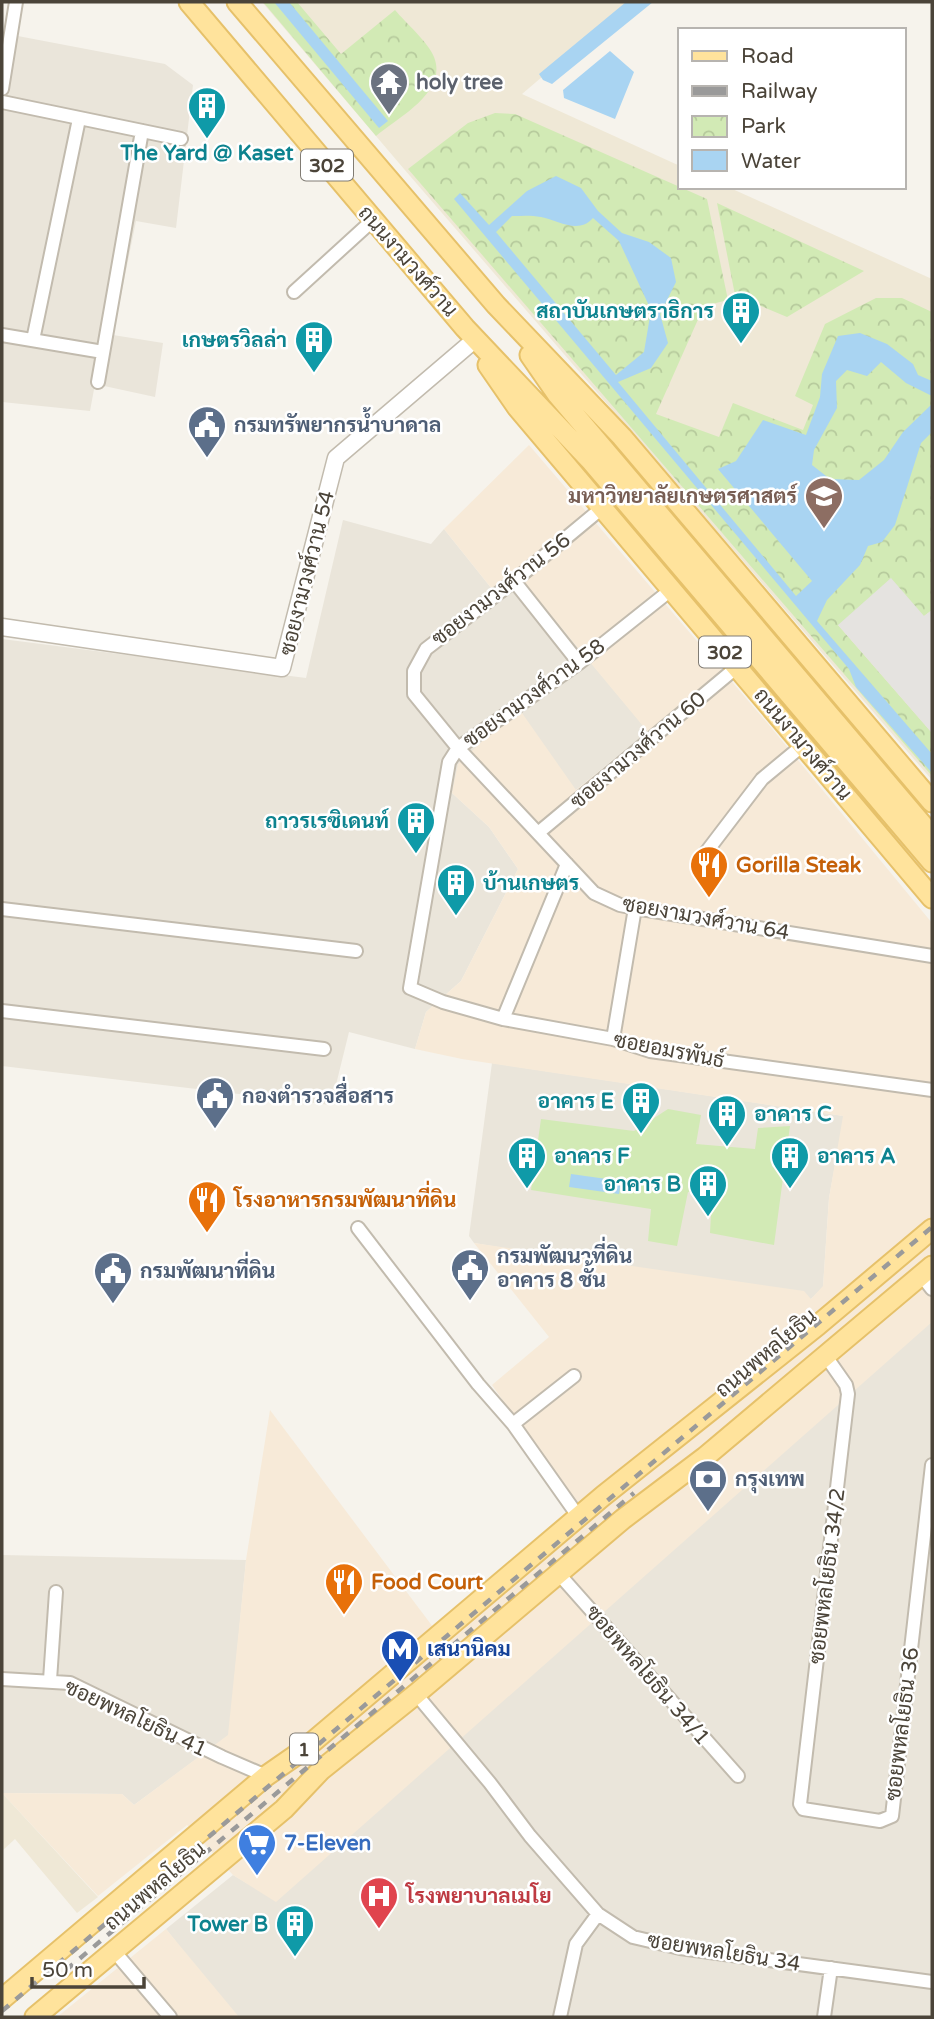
<svg xmlns="http://www.w3.org/2000/svg" width="934" height="2019" font-family="'Varela Round',Sarabun,sans-serif">
	<style>
		.residential { fill: #eae5da }
		.commercial { fill: #f7ead8 }
		.education { fill: #efe8d6 }
		.park { fill: url(#park-crowns) }
		.garden { fill: #d2eab5 }
		.parking { fill: #e5e3e0 }
		.water { fill: #a9d4f2; fill-rule: evenodd }
		.lines { fill: none; stroke-linecap: round; stroke-linejoin: round }
		.minor-casing { stroke: #c2bbae; stroke-width: 16 }
		.tertiary-casing { stroke: #c2bbae; stroke-width: 19 }
		.primary-casing { stroke: #e6c16a; stroke-width: 23 }
		.minor { stroke: #fff; stroke-width: 12 }
		.tertiary { stroke: #fff; stroke-width: 16 }
		.primary { stroke: #ffe39c; stroke-width: 19 }
		.rail { stroke: #9a9a9a; stroke-width: 4.5; stroke-dasharray: 9 9; stroke-linecap: butt }
		.labels { text-anchor: middle; stroke-width: 5; stroke-linejoin: round; paint-order: stroke }
		.shield { fill: #fff; stroke: #817c74; stroke-width: 2 }
		.shield-label { font-size: 19px; font-weight: bold; fill: #4b4439 }
		.worship-label { font-size: 21px; font-weight: bold; fill: #5b616d; stroke: #fff; text-anchor: start }
		.culture-label { font-size: 21px; font-weight: bold; fill: #0d838f; stroke: #fff; text-anchor: end }
		.street-label { font-size: 21px; fill: #4b4439; stroke: #fff }
		.service-label { font-size: 21px; font-weight: bold; fill: #4e5e75; stroke: #fff; text-anchor: start }
		.education-label { font-size: 21px; font-weight: bold; fill: #785e54; stroke: #fff; text-anchor: end }
		.food-label { font-size: 21px; font-weight: bold; fill: #c56008; stroke: #fff; text-anchor: start }
		.transit-label { font-size: 21px; font-weight: bold; fill: #164399; stroke: #fff; text-anchor: start }
		.shop-label { font-size: 21px; font-weight: bold; fill: #366cbe; stroke: #fff; text-anchor: start }
		.health-label { font-size: 21px; font-weight: bold; fill: #be3a42; stroke: #fff; text-anchor: start }
	</style>
	<defs>
		<pattern id="park-crowns" width="20" height="18" patternUnits="userSpaceOnUse" patternTransform="scale(1.75)"><rect width="20" height="18" fill="#d2eab5"/><path d="M2 6a3 3 0 1 1 6 0M12 15a3 3 0 1 1 6 0" fill="none" stroke="#b6ca9c"/></pattern>
	</defs>
	<rect width="100%" height="100%" fill="#f6f3ec"/>
	<path class="residential" d="M2,33l163,31 28,21 -17,143 -40,-7 -23,114 50,8 -8,54 -60,-13 -5,27 -88,-9z
		M343,520l88,24 13,-15 48,60 23,-17 133,159 -72,59 -124,3 37,34 29,42 -57,112 -35,31 -11,37 -66,-17 -18,73 -329,-39v-427l304,39z
		M492,1063l352,53 -15,82 -6,89 -12,12 -337,-56 -5,-7z
		M932,1307v710h-842l87,-74 -11,-14 67,-54 15,9z
		M2,1555l244,5 -17,175 -95,70 -12,-11 -120,-1z"/>
	<path class="commercial" d="M529,445l240,280 163,198v399l-656,580 -43,-27 -46,-50 -89,71 -96,-103 120,1 12,11 94,-70 18,-175 24,-150 163,217 133,-110 7,-15 -81,-117 57,-48 -75,-94 330,48 7,8 12,-13 6,-88 14,-82 -381,-57 -47,-10 11,-37 35,-31 57,-112 -29,-42 -37,-34 6,-29 31,-29 33,-22 54,77 72,-58 -133,-160 -23,17 -48,-60z
		M166,1929l73,88h-182z"/>
	<path class="education" d="M262,2h368l-108,92 158,72v21h48l204,92v501l-528,-611z
		M2,1793l96,104 -21,16 -62,-74 -13,12z"/>
	<path class="park" d="M263,2h34l44,52 54,-44c10,12 34,33 39,47 14,35 -35,60 -58,79z
		M495,113l20,1 192,85 21,101 -24,6 -48,108 63,23 14,-34 70,27 10,-25 -18,-9 30,-72 51,-26h26l30,14v298l-8,6 -86,9 94,108v43l-524,-607 60,-46z
		M717,203l147,68 -77,46 -52,-22z"/>
	<path class="garden" d="M668,1109l33,6 -5,29 59,5 3,-21 32,-2 -16,119 -64,-12 2,-38 -24,-3 -11,54 -29,-5 3,-32 -120,-19 10,-71 93,12z"/>
	<path class="parking" d="M891,578l33,38 8,-6v123l-94,-108z"/>
	<path class="water" d="M274,2h15l99,119 -9,7z
		M626,2h27l-101,82 -9,-4 -4,-6z
		M610,51l24,21 -19,47 -51,-21 -1,-8z
		M556,176l25,12 17,23 24,22 27,9 22,16 5,24 -16,32 8,29 -17,25 -33,14 178,214 16,-15 -94,-112 18,-8 27,-41 43,15 14,-38 2,-23 16,-38 22,-3 27,11 26,20 5,11 14,6v15l-26,-13 -25,-21 -14,14 -20,-6 -11,11 1,27 -23,42 -2,15 18,14 29,1 25,-20 19,-28 29,-28v28l-11,11 -26,82 -13,17 -14,4 -8,19 -33,35 -10,21 115,133v19l-76,-86 -7,-18 -395,-470 6,-6 29,32 38,-34zM512,216c9,0 19,-1 29,1 17,3 37,18 52,1l26,23 32,69 -7,42 -28,23 -120,-143z
		M571,1174l50,7 -2,13 -50,-7z"/>
	<g class="lines">
		<defs>
			<path id="minor" d="M2,89l14,-87
				M2,102l179,37
				M294,292l79,-72
				M2,335l101,17
				M33,340l46,-221
				M98,382l44,-251
				M602,508l-88,73 -88,68 -12,22v23l44,54 136,145 26,12 15,3 297,48
				M514,581l65,82
				M672,589l-93,74 -121,85 -9,14 -39,226 33,14 60,17 110,20 37,12 282,39
				M538,833l199,-166
				M701,859l61,-80 41,-34
				M2,909l354,42
				M2,1011l322,38
				M503,1019l64,-155
				M613,1039l22,-131
				M358,1228l120,156 35,40 65,92
				M921,1275l11,14
				M825,1355l21,30 2,9 -48,410 3,5 77,12 12,-5 40,-351
				M513,1424l61,-48
				M558,1573l180,203
				M2,1679l68,4 152,74 44,19
				M50,1680l6,-88
				M416,1694l74,89 40,53 68,78 35,23 47,11 252,34
				M114,1951l56,66
				M560,2017l16,-73 22,-30
				M824,2017l7,-49"/>
			<path id="tertiary" d="M2,627l280,41 54,-210 136,-116"/>
			<path id="primary" d="M189,2l276,326 127,134 340,400
				M237,2l259,303 126,132 310,365
				M530,355l27,39 375,442
				M488,365l29,42 415,491
				M2,1999l264,-223 36,-25 301,-255 215,-171 114,-96
				M35,2017l249,-208 37,-39 95,-76 207,-175 82,-62 227,-191"/>
		</defs>
		<use href="#minor" class="minor-casing"/>
		<use href="#tertiary" class="tertiary-casing"/>
		<use href="#primary" class="primary-casing"/>
		<use href="#minor" class="minor"/>
		<use href="#tertiary" class="tertiary"/>
		<use href="#primary" class="primary"/>
		<path class="rail" d="M66,1970l568,-477
			M2,2011l930,-784"/>
	</g>
	<defs>
		<symbol id="temple-pin" viewBox="-11 -11 22 30"><path d="M0 17L-7.5 6A9.5 9.5 0 1 1 7.5 6Z" fill="#6b7280" stroke="#fff"/><path d="M0-6L5-2H3V0L6.5 2.5H4V6H1.5V3h-3V6H-4V2.5H-6.5L-3 0V-2H-5Z" fill="#fff"/></symbol>
		<symbol id="building-pin" viewBox="-11 -11 22 30"><path d="M0 17L-7.5 6A9.5 9.5 0 1 1 7.5 6Z" fill="#0f9aa8" stroke="#fff"/><path d="M-4-6H4V6H1V3H-1V6H-4ZM-2.5-4.3h1.7v1.8h-1.7ZM.8-4.3h1.7v1.8H.8ZM-2.5-1h1.7V.8h-1.7ZM.8-1h1.7V.8H.8Z" fill="#fff"/></symbol>
		<symbol id="civic-pin" viewBox="-11 -11 22 30"><path d="M0 17L-7.5 6A9.5 9.5 0 1 1 7.5 6Z" fill="#5c6f8a" stroke="#fff"/><path d="M-.6-6.5H3V-4.5H.6V-3L4-1V1h2V6H-6V1h2V-1L-.6-3ZM-1.2 2.5V6h2.4V2.5Z" fill="#fff"/></symbol>
		<symbol id="university-pin" viewBox="-11 -11 22 30"><path d="M0 17L-7.5 6A9.5 9.5 0 1 1 7.5 6Z" fill="#8d6e63" stroke="#fff"/><path d="M0-5L7-2L0 1L-7-2ZM-4 1L0 2.5L4 1V4Q0 6-4 4Z" fill="#fff"/></symbol>
		<symbol id="restaurant-pin" viewBox="-11 -11 22 30"><path d="M0 17L-7.5 6A9.5 9.5 0 1 1 7.5 6Z" fill="#e8710a" stroke="#fff"/><path d="M-5-6h1v4h1v-4h1v4h1v-4h1v5L-1.5 .5V6h-2V.5L-5-1ZM5-6V6H3V1.5H1.5Q1.5-4 5-6Z" fill="#fff"/></symbol>
		<symbol id="bank-pin" viewBox="-11 -11 22 30"><path d="M0 17L-7.5 6A9.5 9.5 0 1 1 7.5 6Z" fill="#5c6f8a" stroke="#fff"/><path d="M-6-4H6V4H-6ZM0-2.3a2.3 2.3 0 1 0 0 4.6a2.3 2.3 0 1 0 0-4.6Z" fill="#fff"/></symbol>
		<symbol id="metro-pin" viewBox="-11 -11 22 30"><path d="M0 17L-7.5 6A9.5 9.5 0 1 1 7.5 6Z" fill="#1a4fb4" stroke="#fff"/><path d="M-5.5 5V-5H-3L0 0L3-5H5.5V5H3V-.5L0 4L-3-.5V5Z" fill="#fff"/></symbol>
		<symbol id="supermarket-pin" viewBox="-11 -11 22 30"><path d="M0 17L-7.5 6A9.5 9.5 0 1 1 7.5 6Z" fill="#3f7fe0" stroke="#fff"/><path d="M-6-5.5h2.5l.6 2H6L4.5 2H-2.5L-4.4-4H-6ZM-1.5 3.2a1.3 1.3 0 1 0 .1 0ZM3 3.2a1.3 1.3 0 1 0 .1 0Z" fill="#fff"/></symbol>
		<symbol id="hospital-pin" viewBox="-11 -11 22 30"><path d="M0 17L-7.5 6A9.5 9.5 0 1 1 7.5 6Z" fill="#e0444e" stroke="#fff"/><path d="M-5-5h3v3.5h4V-5h3V5h-3V1.5h-4V5h-3Z" fill="#fff"/></symbol>
	</defs>
	<g fill-rule="evenodd">
		<use href="#temple-pin" x="367" y="60" width="44" height="60"/>
		<use href="#building-pin" x="185" y="84" width="44" height="60"/>
		<use href="#building-pin" x="719" y="289" width="44" height="60"/>
		<use href="#building-pin" x="292" y="318" width="44" height="60"/>
		<use href="#civic-pin" x="185" y="403" width="44" height="60"/>
		<use href="#university-pin" x="802" y="474" width="44" height="60"/>
		<use href="#building-pin" x="394" y="799" width="44" height="60"/>
		<use href="#restaurant-pin" x="687" y="843" width="44" height="60"/>
		<use href="#building-pin" x="434" y="861" width="44" height="60"/>
		<use href="#civic-pin" x="193" y="1074" width="44" height="60"/>
		<use href="#building-pin" x="619" y="1079" width="44" height="60"/>
		<use href="#building-pin" x="705" y="1092" width="44" height="60"/>
		<use href="#building-pin" x="505" y="1134" width="44" height="60"/>
		<use href="#building-pin" x="768" y="1134" width="44" height="60"/>
		<use href="#building-pin" x="686" y="1162" width="44" height="60"/>
		<use href="#restaurant-pin" x="185" y="1178" width="44" height="60"/>
		<use href="#civic-pin" x="448" y="1246" width="44" height="60"/>
		<use href="#civic-pin" x="91" y="1249" width="44" height="60"/>
		<use href="#bank-pin" x="686" y="1457" width="44" height="60"/>
		<use href="#restaurant-pin" x="322" y="1560" width="44" height="60"/>
		<use href="#metro-pin" x="378" y="1627" width="44" height="60"/>
		<use href="#supermarket-pin" x="235" y="1821" width="44" height="60"/>
		<use href="#hospital-pin" x="357" y="1874" width="44" height="60"/>
		<use href="#building-pin" x="273" y="1902" width="44" height="60"/>
	</g>
	<g class="labels">
		<g class="shield">
			<rect x="301" y="149.5" width="52" height="31" rx="5"/>
			<rect x="699" y="636.5" width="52" height="31" rx="5"/>
			<rect x="290" y="1733.5" width="28" height="31" rx="5"/>
		</g>
		<g class="shield-label">
			<text x="327" y="172">302</text>
			<text x="725" y="659">302</text>
			<text x="304" y="1756">1</text>
		</g>
		<g class="worship-label">
			<text x="416" y="89">holy tree</text>
		</g>
		<g class="culture-label">
			<text x="207" y="160" text-anchor="middle">The Yard @ Kaset</text>
			<text x="714" y="318">สถาบันเกษตราธิการ</text>
			<text x="287" y="347">เกษตรวิลล่า</text>
			<text x="389" y="828">ถาวรเรซิเดนท์</text>
			<text x="483" y="890" text-anchor="start">บ้านเกษตร</text>
			<text x="614" y="1108">อาคาร E</text>
			<text x="754" y="1121" text-anchor="start">อาคาร C</text>
			<text x="554" y="1163" text-anchor="start">อาคาร F</text>
			<text x="817" y="1163" text-anchor="start">อาคาร A</text>
			<text x="681" y="1191">อาคาร B</text>
			<text x="268" y="1931">Tower B</text>
		</g>
		<g class="street-label">
			<text transform="translate(408 261) rotate(49)" y="7">ถนนงามวงศ์วาน</text>
			<text transform="translate(307 573) rotate(-76)" y="7">ซอยงามวงศ์วาน 54</text>
			<text transform="translate(501 589) rotate(-38)" y="7">ซอยงามวงศ์วาน 56</text>
			<text transform="translate(534 693) rotate(-36)" y="7">ซอยงามวงศ์วาน 58</text>
			<text transform="translate(803 744) rotate(50)" y="7">ถนนงามวงศ์วาน</text>
			<text transform="translate(638 750) rotate(-40)" y="7">ซอยงามวงศ์วาน 60</text>
			<text transform="translate(706 918) rotate(10)" y="7">ซอยงามวงศ์วาน 64</text>
			<text transform="translate(669 1050) rotate(11)" y="7">ซอยอมรพันธ์</text>
			<text transform="translate(766 1353) rotate(-40)" y="7">ถนนพหลโยธิน</text>
			<text transform="translate(827 1576) rotate(-83)" y="7">ซอยพหลโยธิน 34/2</text>
			<text transform="translate(648 1675) rotate(49)" y="7">ซอยพหลโยธิน 34/1</text>
			<text transform="translate(136 1718) rotate(25)" y="7">ซอยพหลโยธิน 41</text>
			<text transform="translate(902 1724) rotate(-83)" y="7">ซอยพหลโยธิน 36</text>
			<text transform="translate(155 1886) rotate(-40)" y="7">ถนนพหลโยธิน</text>
			<text transform="translate(724 1952) rotate(9)" y="7">ซอยพหลโยธิน 34</text>
		</g>
		<g class="service-label">
			<text x="234" y="432">กรมทรัพยากรน้ำบาดาล</text>
			<text x="242" y="1103">กองตำรวจสื่อสาร</text>
			<text x="497" y="1263">กรมพัฒนาที่ดิน<tspan x="497" dy="24">อาคาร 8 ชั้น</tspan></text>
			<text x="140" y="1278">กรมพัฒนาที่ดิน</text>
			<text x="735" y="1486">กรุงเทพ</text>
		</g>
		<g class="education-label">
			<text x="797" y="503">มหาวิทยาลัยเกษตรศาสตร์</text>
		</g>
		<g class="food-label">
			<text x="736" y="872">Gorilla Steak</text>
			<text x="234" y="1207">โรงอาหารกรมพัฒนาที่ดิน</text>
			<text x="371" y="1589">Food Court</text>
		</g>
		<g class="transit-label">
			<text x="427" y="1656">เสนานิคม</text>
		</g>
		<g class="shop-label">
			<text x="284" y="1850">7-Eleven</text>
		</g>
		<g class="health-label">
			<text x="406" y="1903">โรงพยาบาลเมโย</text>
		</g>
	</g>
	<rect width="934" height="2019" fill="none" stroke="#4b4439" stroke-width="7"/>
	<rect x="678" y="28" width="228" height="161" fill="#ffffff" stroke="#b7b4b0" stroke-width="2"/>
	<rect x="692" y="51" width="35" height="10" fill="#ffe39c" stroke="#b7b4b0" stroke-width="2"/>
	<text x="741" y="63" font-size="21" fill="#4b4439">Road</text>
	<rect x="692" y="86" width="35" height="10" fill="#9a9a9a" stroke="#b7b4b0" stroke-width="2"/>
	<text x="741" y="98" font-size="21" fill="#4b4439">Railway</text>
	<rect x="692" y="116" width="35" height="21" fill="url(#park-crowns)" stroke="#b7b4b0" stroke-width="2"/>
	<text x="741" y="133" font-size="21" fill="#4b4439">Park</text>
	<rect x="692" y="150" width="35" height="21" fill="#a9d4f2" stroke="#b7b4b0" stroke-width="2"/>
	<text x="741" y="168" font-size="21" fill="#4b4439">Water</text>
	<path d="M32 1977v10h112v-10" fill="none" stroke="#4b4439" stroke-width="3.5"/>
	<text x="42" y="1977" font-size="21" fill="#4b4439" stroke="#ffffff" stroke-width="5" paint-order="stroke">50 m</text>
</svg>
